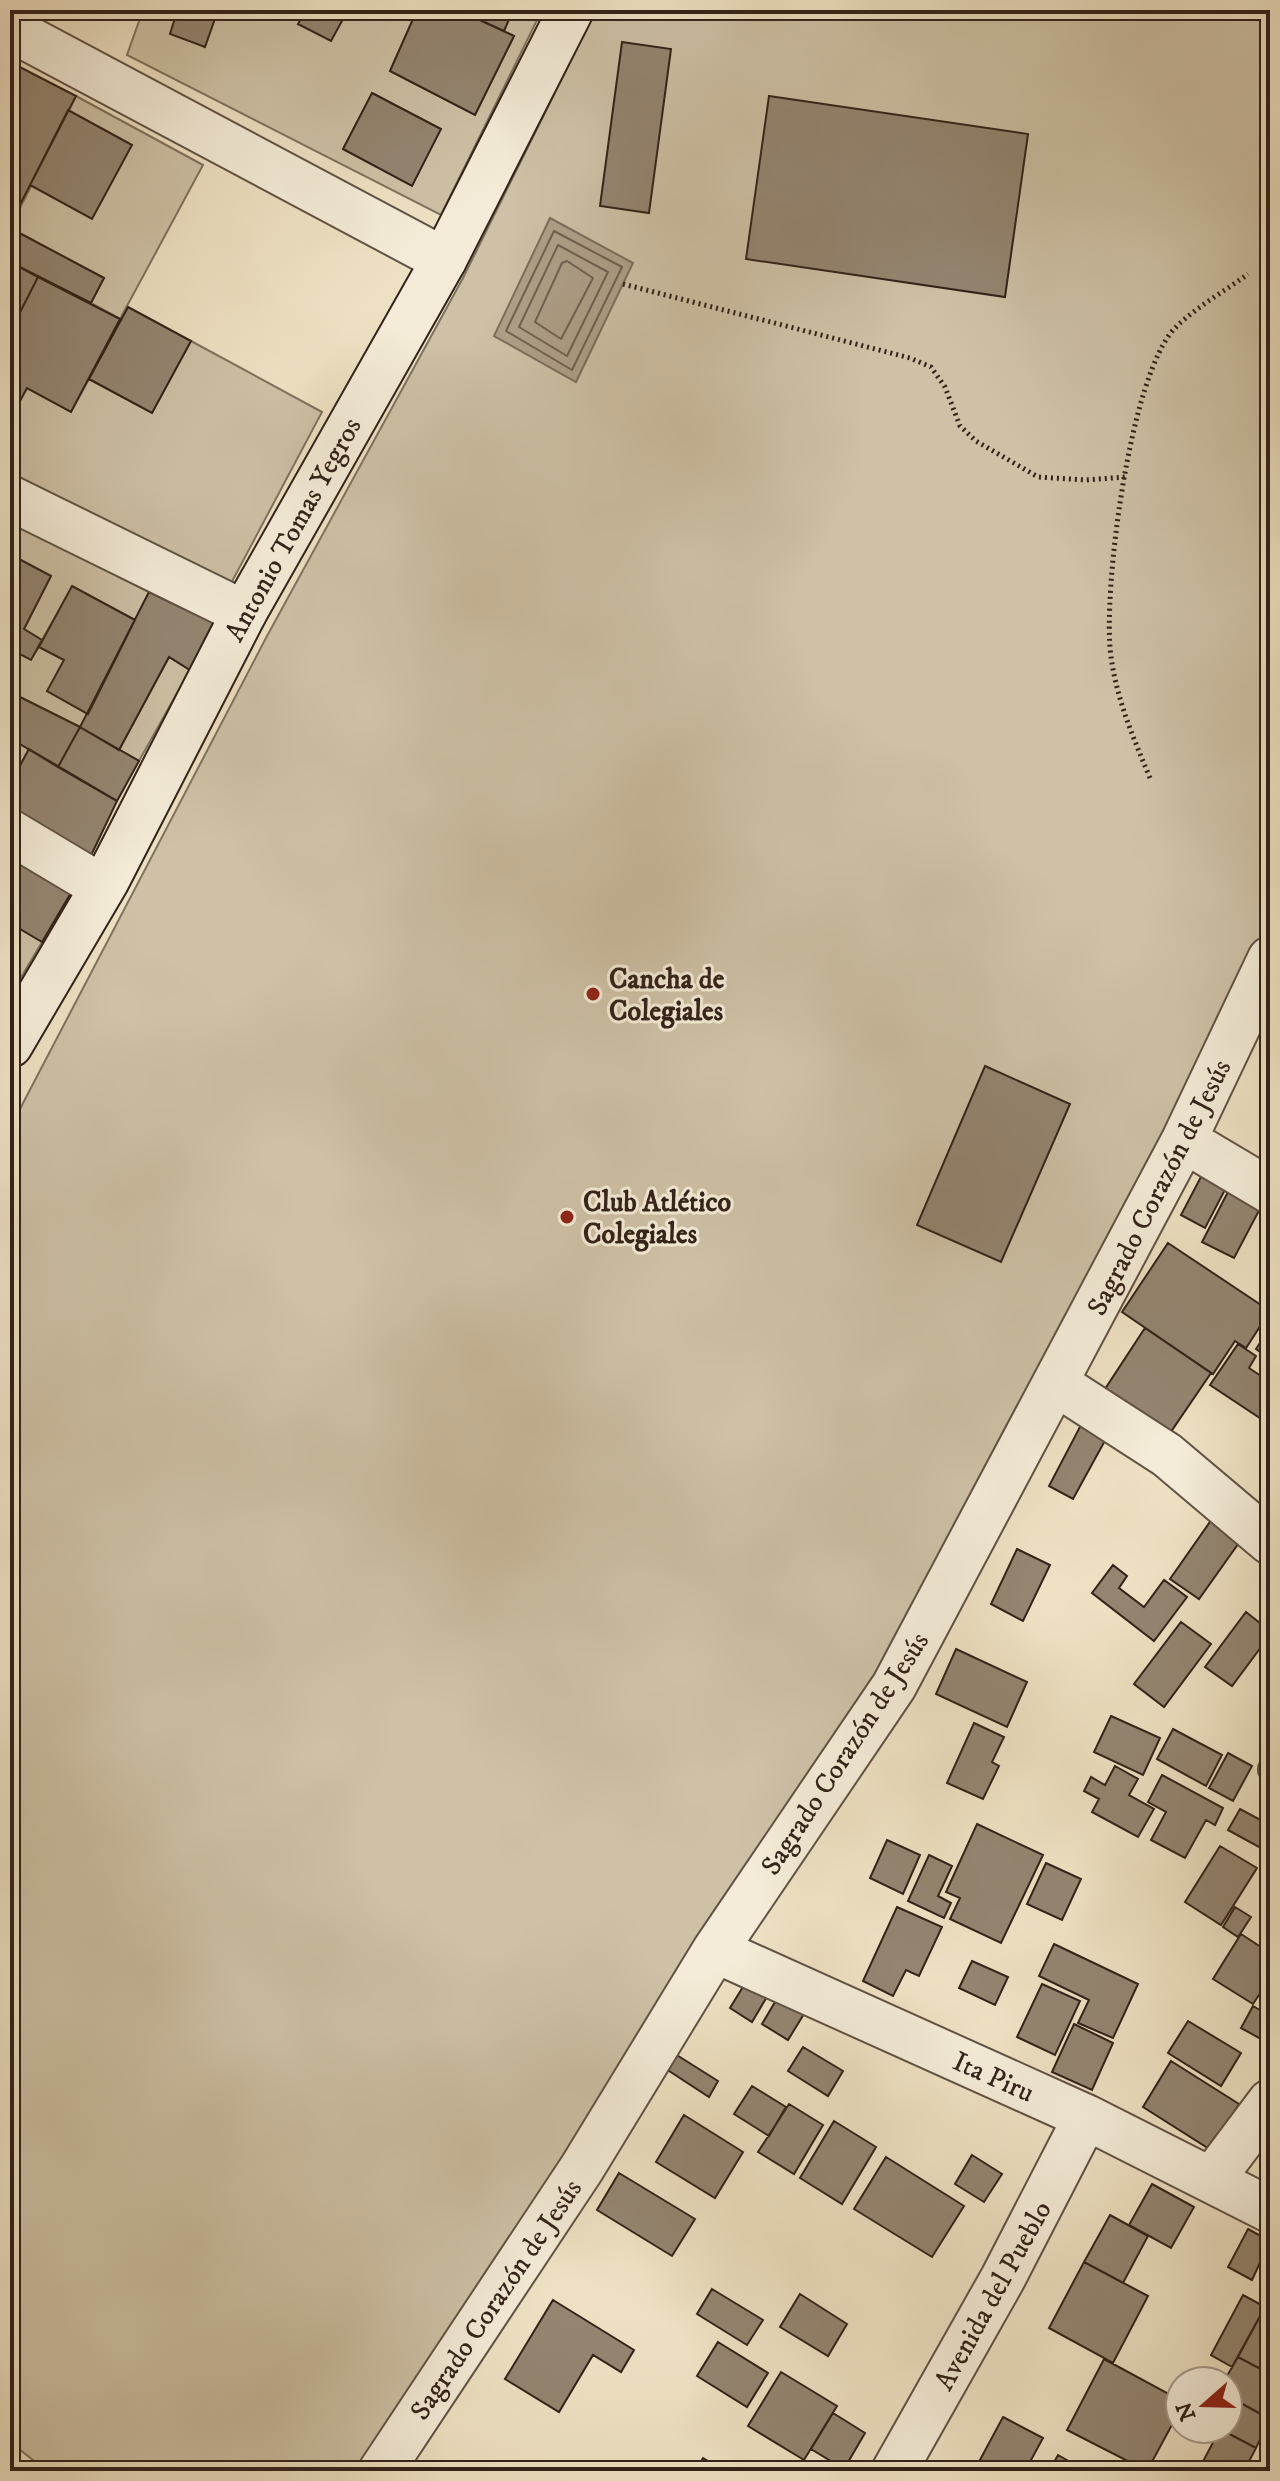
<svg xmlns="http://www.w3.org/2000/svg" width="1280" height="2481" font-family="'IM FELL DW Pica',serif">
	<style>
		.green { fill: #cec1a6; stroke: #807260; stroke-width: 2; fill-rule: evenodd }
		.water { fill: #aea089; stroke: #7c6e5c; stroke-width: 2 }
		.lines { fill: none; stroke-linecap: round; stroke-linejoin: round }
		.shore { stroke: #706151; stroke-width: 2 }
		.building { fill: #948571; stroke: #322219; stroke-width: 2 }
		.lane-casing { stroke: #615244; stroke-width: 26 }
		.street-casing { stroke: #615244; stroke-width: 48 }
		.secondary-casing { stroke: #322219; stroke-width: 48 }
		.path { stroke: #322219; stroke-width: 5; stroke-dasharray: 2 4; stroke-linecap: butt }
		.lane { stroke: #f4ecd8; stroke-width: 22 }
		.street { stroke: #f4ecd8; stroke-width: 44 }
		.secondary { stroke: #f4ecd8; stroke-width: 44 }
		.poi-dot { fill: #8f2418; stroke: #f4ecd8; stroke-width: 3 }
		.labels { text-anchor: middle; stroke-width: 6; stroke-linejoin: round; paint-order: stroke }
		.street-label { font-size: 28px; fill: #322219; stroke: #f4ecd8 }
		.poi-label { font-size: 28px; font-weight: bold; fill: #322219; stroke: #f4ecd8; text-anchor: start }
	</style>
	<rect width="100%" height="100%" fill="#eee1c3"/>
	<filter id="stains"><feTurbulence type="fractalNoise" baseFrequency=".0025" numOctaves="4"/><feColorMatrix values="0 0 0 0 .2 0 0 0 0 .09 0 0 0 0 .02 0 0 0 .5 -.17"/></filter>
	<radialGradient id="worn" r=".72"><stop offset=".6" stop-color="#630" stop-opacity="0"/><stop offset="1" stop-color="#630" stop-opacity=".3"/></radialGradient>
	<path class="green" d="M143,10l32,8 29,29 14,-37h88l-7,14 49,-14h69l-27,61 85,44 39,-79 -10,-5 9,-21h29l-101,205 -314,-160zM372,93l68,36 -28,56 -69,-36z
		M596,10h674v911l-87,178 -328,618 -490,754h-318l-37,-29v-1314l257,-492 196,-358z
		M76,96l127,69 -83,154 -29,-16 13,-25 -94,-50z
		M191,341l131,71 -94,177 -218,-117v-57l17,-27 44,24 18,-33 63,34z
		M10,522l139,70 -14,28 -63,-33 -30,53 -18,-11 27,-53 -32,-17 -9,17z
		M39,647l25,13 -16,31 40,23 -8,13 -66,-33 -4,7v-52l21,10z
		M169,657l21,13 -51,91 -20,-11z
		M10,738l19,11 -19,35z
		M10,923l32,19 -32,54z"/>
	<path class="water" d="M550,218l83,45 -57,119 -82,-46z"/>
	<g class="lines">
		<path class="shore" d="M554,231l68,36 -50,103 -66,-39z
			M558,245l50,27 -41,84 -48,-29z
			M567,261l26,17 -32,61 -26,-17 27,-59z"/>
	</g>
	<path class="building" d="M152,10h66l-13,37 -35,-13 5,-16z
		M278,10h21l-3,7z
		M306,10h42l-17,31 -33,-17z
		M417,10h41l56,26 -39,79 -85,-44z
		M458,10h55l-9,21z
		M622,42l49,7 -22,164 -49,-7z
		M10,62l66,34 -66,128z
		M372,93l69,36 -29,57 -69,-37z
		M769,96l259,38 -23,163 -259,-38z
		M68,110l64,35 -40,74 -62,-34z
		M10,228l94,50 -13,25 -81,-41z
		M10,262l28,15 -28,55z
		M38,277l82,42 -49,93 -44,-24 -15,28 -2,-84z
		M128,307l63,34 -39,72 -63,-34z
		M19,559l32,17 -27,53 18,11 -11,20 -21,-11v-73z
		M72,586l63,34 -47,94 -41,-23 17,-31 -25,-13z
		M149,592l67,32 -26,46 -21,-13 -50,93 -39,-23z
		M14,694l66,33 -22,40 -48,-29v-37z
		M80,727l59,34 -22,40 -59,-34z
		M29,749l88,52 -30,63 -77,-45v-35z
		M10,848l65,38 -33,56 -32,-19z
		M985,1066l85,38 -69,158 -84,-37z
		M1204,1171l24,13 -23,44 -24,-13z
		M1231,1186l32,17 -29,55 -32,-16z
		M1168,1243l102,68 -24,37 -11,-7 -22,33 -91,-62z
		M1145,1328l66,45 -43,63 -65,-44z
		M1270,1328v31l-14,-10z
		M1238,1344l18,12 -7,12 21,14v27l-7,11 -53,-35z
		M1082,1423l25,14 -34,62 -24,-13z
		M1212,1519l29,21 -42,59 -29,-20z
		M1017,1549l33,16 -27,56 -32,-17z
		M1113,1565l14,11 -8,12 25,19 20,-27 23,17 -33,44 -62,-48z
		M1246,1612l24,19v4l-38,51 -27,-19z
		M1181,1622l30,22 -47,63 -30,-23z
		M956,1649l71,33 -20,45 -71,-33z
		M1111,1716l49,22 -17,37 -49,-23z
		M974,1723l30,14 -12,25 7,4 -16,33 -36,-16z
		M1173,1729l49,26 -16,31 -49,-27z
		M1228,1753l24,13 -19,35 -24,-13z
		M1115,1766l23,13 -9,16 25,14 -16,28 -46,-25 7,-13 -15,-8 7,-14 14,8z
		M1162,1775l61,33 -8,17 -9,-5 -21,38 -34,-18 15,-28 -18,-10z
		M1240,1809l30,16v28l-42,-23z
		M977,1824l66,31 -42,88 -51,-24 10,-21 -14,-6z
		M887,1840l33,15 -17,39 -33,-16z
		M1220,1846l37,22 -36,57 -36,-23z
		M929,1855l23,11 -14,30 13,7 -7,15 -36,-17z
		M1046,1863l35,16 -19,41 -35,-16z
		M897,1907l45,20 -23,49 -13,-6 -13,26 -30,-15z
		M1235,1907l16,10 -13,20 -15,-10z
		M1241,1934l29,19v44l-9,-5 -8,12 -40,-25z
		M1054,1944l84,40 -25,54 -35,-15 11,-23 -50,-24z
		M972,1961l36,16 -13,28 -36,-17z
		M749,1977l22,13 -19,32 -22,-14z
		M1042,1984l38,17 -25,54 -38,-18z
		M781,1992l26,17 -19,31 -26,-16z
		M1253,2006l17,10v28l-29,-16z
		M1188,2021l53,32 -20,33 -53,-33z
		M1074,2024l39,19 -21,47 -40,-18z
		M803,2047l40,24 -15,25 -40,-25z
		M672,2052l46,29 -9,16 -46,-30z
		M1171,2061l68,43 -28,46 -68,-43z
		M752,2086l34,21 -17,29 -35,-22z
		M789,2104l34,21 -29,49 -36,-22z
		M684,2115l59,37 -28,46 -59,-36z
		M834,2121l42,26 -34,57 -42,-26z
		M972,2155l30,19 -18,28 -29,-18z
		M886,2157l78,49 -32,51 -78,-48z
		M619,2173l76,46 -23,37 -75,-46z
		M1152,2184l42,23 -23,41 -42,-23z
		M1110,2215l38,21 -25,47 -39,-21z
		M1248,2229l22,12 -18,39 -24,-13z
		M1084,2262l64,34 -35,67 -64,-35z
		M712,2289l51,31 -16,25 -50,-31z
		M800,2294l47,30 -19,32 -48,-29z
		M1243,2295l22,12 -33,60 -21,-12z
		M553,2300l81,50 -13,22 -28,-17 -34,57 -54,-33z
		M1265,2307l5,3v64l-32,-17z
		M718,2342l50,31 -21,34 -50,-31z
		M1238,2357l32,17v45l-42,-23v-15h-4z
		M1104,2359l76,41v10l-33,61 -80,-41z
		M781,2372l56,34 -33,54 -56,-34z
		M1235,2400l35,19 -14,29 -36,-19h8v-16z
		M833,2413l32,20 -21,36 -33,-20z
		M1003,2417l40,21 -18,33h-51z
		M1220,2429l36,19 -12,23h-46z
		M1058,2455l28,16h-37z
		M703,2458l22,13h-30z"/>
	<g class="lines">
		<defs>
			<path id="lane" d="M1270,1769v1"/>
			<path id="street" d="M10,29l434,231
				M10,498l234,115
				M10,832l92,55
				M1184,1140l86,51
				M1057,1384l110,71 103,87
				M715,1950l371,167 184,93
				M1213,2178l57,-76
				M381,2471l201,-303 133,-218 179,-264 290,-546 86,-181
				M894,2471l109,-193 83,-161"/>
			<path id="secondary" d="M10,1045l97,-165 137,-267 200,-353 127,-250"/>
		</defs>
		<use href="#lane" class="lane-casing"/>
		<use href="#street" class="street-casing"/>
		<use href="#secondary" class="secondary-casing"/>
		<path class="path" d="M623,284l287,74 21,9 14,20 15,39 16,15 62,36 48,3 39,-3
			M1150,778c-17,-41 -33,-78 -39,-121 -9,-64 19,-283 64,-329 21,-21 50,-37 73,-54"/>
		<use href="#lane" class="lane"/>
		<use href="#street" class="street"/>
		<use href="#secondary" class="secondary"/>
	</g>
	<g class="poi-dot">
		<circle cx="593" cy="994" r="8"/>
		<circle cx="567" cy="1217" r="8"/>
	</g>
	<g class="labels">
		<g class="street-label">
			<text transform="translate(292 529) rotate(-61)" y="10">Antonio Tomas Yegros</text>
			<text transform="translate(1158 1187) rotate(-63)" y="10">Sagrado Corazón de Jesús</text>
			<text transform="translate(844 1753) rotate(-57)" y="10">Sagrado Corazón de Jesús</text>
			<text transform="translate(994 2076) rotate(24)" y="10">Ita Piru</text>
			<text transform="translate(992 2295) rotate(-61)" y="10">Avenida del Pueblo</text>
			<text transform="translate(495 2299) rotate(-56)" y="10">Sagrado Corazón de Jesús</text>
		</g>
		<g class="poi-label">
			<text x="609" y="988">Cancha de<tspan x="609" dy="32">Colegiales</tspan></text>
			<text x="583" y="1211">Club Atlético<tspan x="583" dy="32">Colegiales</tspan></text>
		</g>
	</g>
	<rect width="1280" height="2481" fill="none" stroke="#eee1c3" stroke-width="40"/>
	<rect x="12" y="12" width="1256" height="2457" fill="none" stroke="#322219" stroke-width="4"/>
	<rect x="20" y="20" width="1240" height="2441" fill="none" stroke="#322219" stroke-width="2"/>
	<g transform="translate(1204 2405) rotate(250)"><circle r="38" fill="#f4ecd8" stroke="#a69b8c" stroke-width="2"/>
	<path d="M0-6L14 30L0 20L-14 30Z" fill="#8f2418"/>
	<text y="-12" font-size="22" font-weight="bold" text-anchor="middle" fill="#322219">N</text>
	</g>
	<rect width="100%" height="100%" filter="url(#stains)"/>
	<rect width="100%" height="100%" fill="url(#worn)"/>
</svg>
